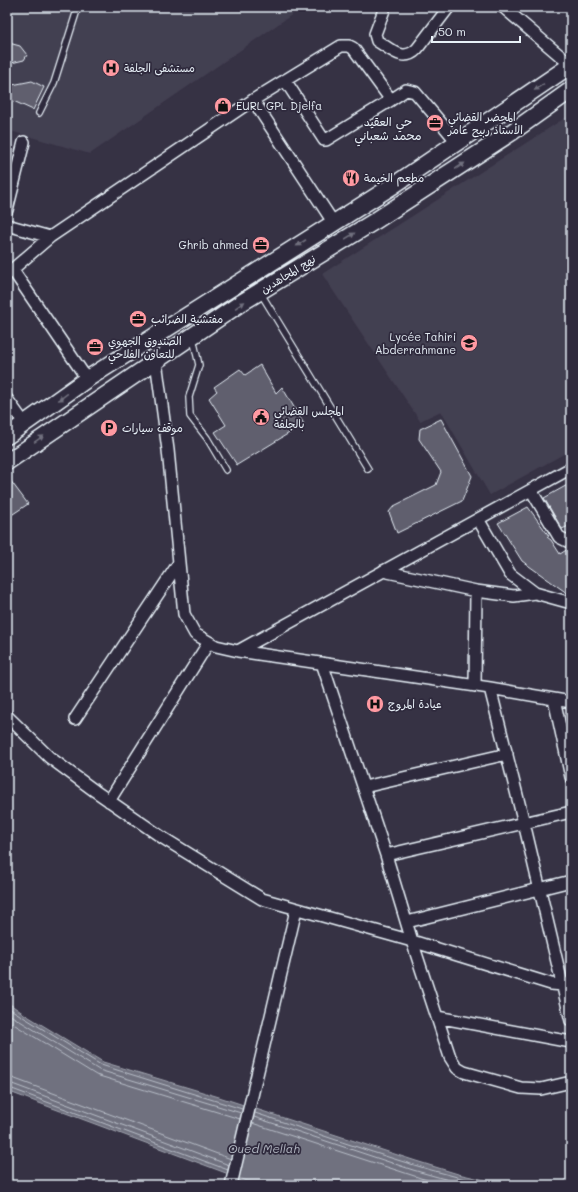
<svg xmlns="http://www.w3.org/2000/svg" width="578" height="1192" font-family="Mali,'Playpen Sans Arabic',sans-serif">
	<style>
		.built { fill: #433f51 }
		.water { fill: #70717f; stroke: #a0a4af }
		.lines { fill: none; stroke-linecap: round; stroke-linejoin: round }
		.shore { stroke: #b8bec8; stroke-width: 1 }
		.building { fill: #605e6e; stroke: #e8f1f8 }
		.service-casing { stroke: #e8f1f8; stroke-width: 8 }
		.minor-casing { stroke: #e8f1f8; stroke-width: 14 }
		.secondary-casing { stroke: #e8f1f8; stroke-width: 19 }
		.service { stroke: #2f2a3d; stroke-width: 5.5 }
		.minor { stroke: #2f2a3d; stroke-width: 11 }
		.secondary { stroke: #2f2a3d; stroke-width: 16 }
		.oneway { fill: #70707e }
		.labels { text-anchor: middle; stroke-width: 3.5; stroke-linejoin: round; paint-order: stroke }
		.poi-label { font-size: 11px; fill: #e8f1f8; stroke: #2f2a3d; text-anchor: start }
		.street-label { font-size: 11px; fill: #e8f1f8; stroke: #2f2a3d }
		.neighbourhood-label { font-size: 12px; fill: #e8f1f8; stroke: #2f2a3d }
		.water-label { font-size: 12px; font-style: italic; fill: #b2b7c2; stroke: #2f2a3d }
	</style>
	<rect width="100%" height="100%" fill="#363244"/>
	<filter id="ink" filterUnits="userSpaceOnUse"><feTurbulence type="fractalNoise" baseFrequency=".025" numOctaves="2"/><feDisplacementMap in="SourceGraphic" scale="8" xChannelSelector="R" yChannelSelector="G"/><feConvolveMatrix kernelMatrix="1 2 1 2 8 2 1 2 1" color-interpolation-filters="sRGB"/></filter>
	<g filter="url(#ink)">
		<path class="built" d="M7,7h296l-213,147 -83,-24z
			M571,114v336l-81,45 -49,-84 -21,10 -98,-147z"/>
		<path class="water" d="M7,1002l17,12 79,48 116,35 197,64 42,13 49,11h-249l-251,-94z"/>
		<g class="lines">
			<path class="shore" d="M7,1007l94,58 141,44
				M7,1013l92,57 142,43
				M7,1020l89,55 144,44
				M7,1076l224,83
				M7,1082l222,83
				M7,1087l221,83
				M255,1113c78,25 156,55 236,72
				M254,1117l159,53 53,15
				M252,1123l190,62"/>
		</g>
		<path class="building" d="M9,43l11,3 7,9 -3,5 -17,4z
			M32,81l12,6 -11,23 -26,-12v-12z
			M260,365l16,28 6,-6 22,37 -67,41 -22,-33 11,-7 -17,-27 8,-7 -3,-4 26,-18 5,6z
			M441,419l31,57 -10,25 -65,32 -8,-21 5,-6 42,-21 5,-13 -22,-33 1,-10z
			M7,476l21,28 -21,14z
			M571,483v42l-9,4 -18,-31z
			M528,507l21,29 -2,1 4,3 9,14 8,-5 3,1v46l-49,-35 -24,-38z"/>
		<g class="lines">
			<defs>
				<path id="service" d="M39,113l15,-30 24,-76
					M260,292l108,177
					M193,338l6,27 -10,32 1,19 17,22 19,32"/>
				<path id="minor" d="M503,7l68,58
					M384,10l-9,24 2,7c14,8 26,22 40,8l32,-42
					M285,80l39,60h2l65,-40
					M253,100l80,122
					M7,210l17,-68
					M7,225l43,12
					M12,269l75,110
					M7,274l43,-37 203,-137 88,-54h8l4,2 38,52 15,-10 9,2 43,51
					M156,361l12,89 16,164 11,20 21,12 22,5 252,37 81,14
					M7,399l18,25
					M531,490l28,47 12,6
					M478,519l32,55 25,19 36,10
					M383,571l93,20 38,5 21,-3
					M238,651l333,-183
					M475,686l1,-95
					M490,688l34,135 47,198
					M554,699l17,78
					M7,716l42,41 46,34 68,47 99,61 150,42 -26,-86 -64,-192
					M75,719l103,-155
					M364,787l143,-33
					M109,801l100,-159
					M386,855l185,-43
					M407,922l164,-41
					M571,983l-8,2 -12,-1 -139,-43 38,116 7,11 7,4 57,16 20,1 30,-7
					M437,1017l134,25
					M231,1185l65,-275"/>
				<path id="secondary" d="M7,436l80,-57 307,-194 177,-120
					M7,462l234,-159 134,-82 137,-89 59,-42"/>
			</defs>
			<use href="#service" class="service-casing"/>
			<use href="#minor" class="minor-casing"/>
			<use href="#secondary" class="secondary-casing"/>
			<use href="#service" class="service"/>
			<use href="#minor" class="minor"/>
			<use href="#secondary" class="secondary"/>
		</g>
		<defs><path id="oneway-solid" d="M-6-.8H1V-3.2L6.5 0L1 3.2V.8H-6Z"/></defs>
		<g class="oneway">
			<use href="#oneway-solid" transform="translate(539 87) rotate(146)"/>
			<use href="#oneway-solid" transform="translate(460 166) rotate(-33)"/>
			<use href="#oneway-solid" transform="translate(350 236) rotate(-32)"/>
			<use href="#oneway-solid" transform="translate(301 243) rotate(147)"/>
			<use href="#oneway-solid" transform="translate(240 305) rotate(-34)"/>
			<use href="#oneway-solid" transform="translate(63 397) rotate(144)"/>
			<use href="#oneway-solid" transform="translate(39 439) rotate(-34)"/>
		</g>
	</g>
	<defs>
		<symbol id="hospital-disc" viewBox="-11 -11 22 22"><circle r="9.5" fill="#ff9aa2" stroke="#2f2a3d"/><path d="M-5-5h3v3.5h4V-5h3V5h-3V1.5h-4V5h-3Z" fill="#111"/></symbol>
		<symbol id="shop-disc" viewBox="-11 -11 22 22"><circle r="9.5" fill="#ff9aa2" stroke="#2f2a3d"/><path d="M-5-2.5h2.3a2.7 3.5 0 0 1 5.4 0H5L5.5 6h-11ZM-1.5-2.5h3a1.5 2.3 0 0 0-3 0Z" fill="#111"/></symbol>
		<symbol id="office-disc" viewBox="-11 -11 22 22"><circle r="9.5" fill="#ff9aa2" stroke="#2f2a3d"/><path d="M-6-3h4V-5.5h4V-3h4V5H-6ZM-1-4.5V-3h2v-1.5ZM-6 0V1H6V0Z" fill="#111"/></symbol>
		<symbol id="restaurant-disc" viewBox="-11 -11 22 22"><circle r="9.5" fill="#ff9aa2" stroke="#2f2a3d"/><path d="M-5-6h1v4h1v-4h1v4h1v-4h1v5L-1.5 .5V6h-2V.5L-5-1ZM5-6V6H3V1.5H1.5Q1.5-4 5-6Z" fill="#111"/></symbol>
		<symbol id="school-disc" viewBox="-11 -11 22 22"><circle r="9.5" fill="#ff9aa2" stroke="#2f2a3d"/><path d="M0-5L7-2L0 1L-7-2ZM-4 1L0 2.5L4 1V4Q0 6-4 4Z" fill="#111"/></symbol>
		<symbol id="civic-disc" viewBox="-11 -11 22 22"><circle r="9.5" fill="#ff9aa2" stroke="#2f2a3d"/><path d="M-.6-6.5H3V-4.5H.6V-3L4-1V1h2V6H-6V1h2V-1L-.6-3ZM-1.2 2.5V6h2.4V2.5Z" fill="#111"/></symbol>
		<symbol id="parking-disc" viewBox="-11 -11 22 22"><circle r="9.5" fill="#ff9aa2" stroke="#2f2a3d"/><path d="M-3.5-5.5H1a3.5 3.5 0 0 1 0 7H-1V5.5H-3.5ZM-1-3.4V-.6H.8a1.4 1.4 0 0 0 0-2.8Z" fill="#111"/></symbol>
	</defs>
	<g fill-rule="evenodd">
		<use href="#hospital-disc" x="101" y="58" width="20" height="20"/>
		<use href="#shop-disc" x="213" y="96" width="20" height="20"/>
		<use href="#office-disc" x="425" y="113" width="20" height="20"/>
		<use href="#restaurant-disc" x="341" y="168" width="20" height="20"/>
		<use href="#office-disc" x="251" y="235" width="20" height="20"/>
		<use href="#office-disc" x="128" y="309" width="20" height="20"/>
		<use href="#school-disc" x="459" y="333" width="20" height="20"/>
		<use href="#office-disc" x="85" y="337" width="20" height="20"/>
		<use href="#civic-disc" x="251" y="407" width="20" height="20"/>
		<use href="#parking-disc" x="99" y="418" width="20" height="20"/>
		<use href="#hospital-disc" x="365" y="694" width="20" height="20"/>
	</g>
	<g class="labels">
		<g class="poi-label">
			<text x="124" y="72">مستشفى الجلفة</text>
			<text x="236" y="110">EURL GPL Djelfa</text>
			<text x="448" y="121">المحضر القضائي<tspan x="448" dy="13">الأستاذ ربيح عامر</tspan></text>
			<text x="364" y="182">مطعم الخيمة</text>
			<text x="248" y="249" text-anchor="end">Ghrib ahmed</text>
			<text x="151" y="323">مفتشية الضرائب</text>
			<text x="456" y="341" text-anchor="end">Lycée Tahiri<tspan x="456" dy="13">Abderrahmane</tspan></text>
			<text x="108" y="345">الصندوق الجهوي<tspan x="108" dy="13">للتعاون الفلاحي</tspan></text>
			<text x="274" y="415">المجلس القضائي<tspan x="274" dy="13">بالجلفة</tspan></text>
			<text x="122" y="432">موقف سيارات</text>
			<text x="388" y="708">عيادة المروج</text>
		</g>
		<g class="street-label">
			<text transform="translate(288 274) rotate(-32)" y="4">نهج المجاهدين</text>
		</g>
		<g class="neighbourhood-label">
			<text x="388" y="126">حي العقيد<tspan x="388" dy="14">محمد شعباني</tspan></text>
		</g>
		<g class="water-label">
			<text x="264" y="1153">Oued Mellah</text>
		</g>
	</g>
	<rect width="578" height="1192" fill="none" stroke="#2f2a3d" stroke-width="24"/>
	<rect x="12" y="12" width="554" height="1168" fill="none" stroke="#e8f1f8" stroke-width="1.5" filter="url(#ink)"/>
	<path d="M432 36v6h88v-6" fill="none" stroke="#e8f1f8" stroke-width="2"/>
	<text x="438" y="36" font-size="12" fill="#e8f1f8" stroke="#2f2a3d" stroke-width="3" paint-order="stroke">50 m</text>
</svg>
